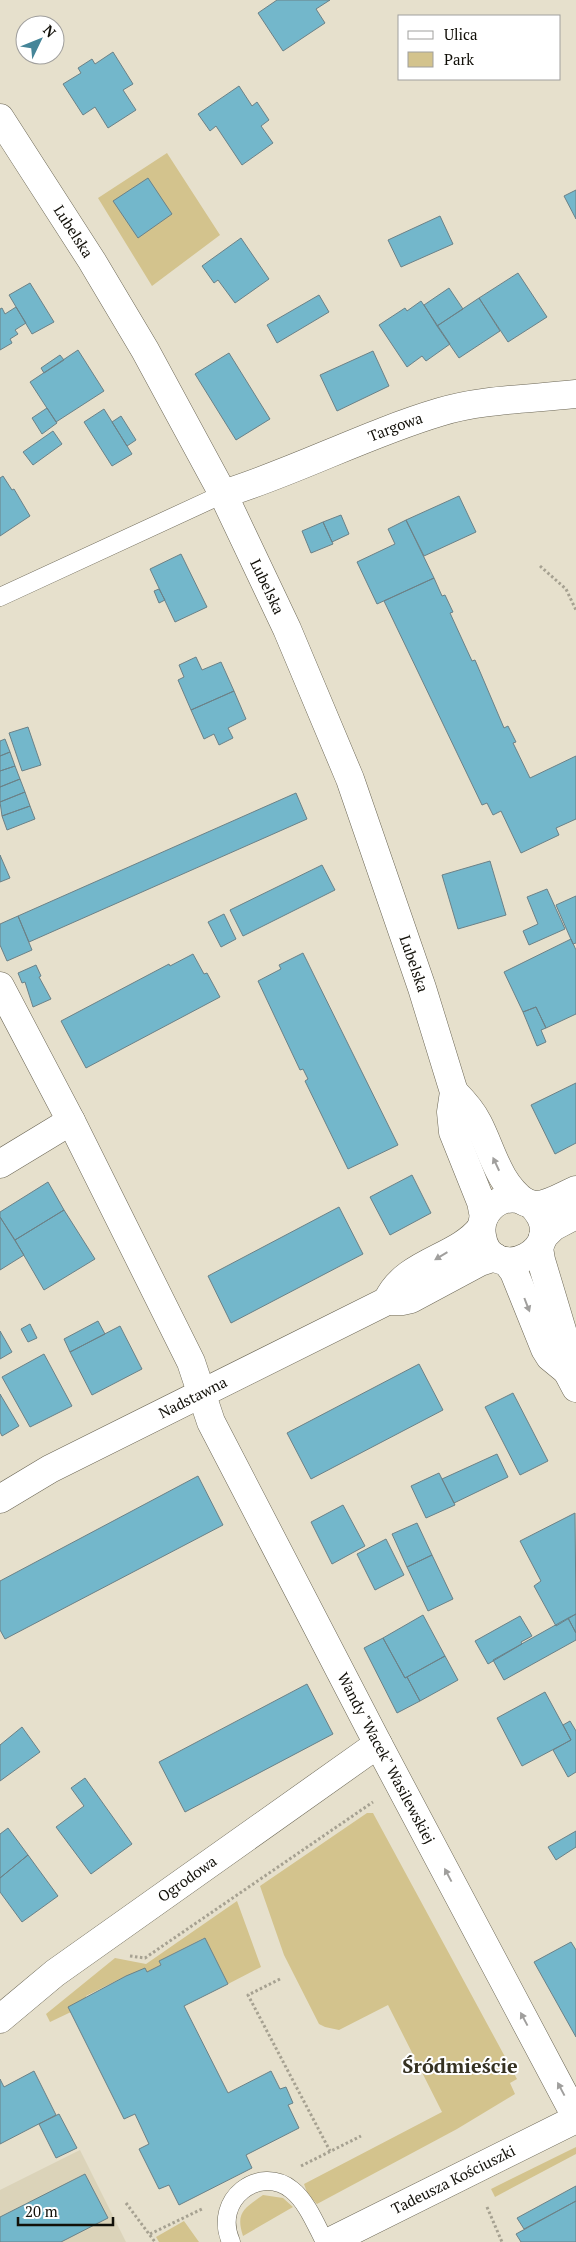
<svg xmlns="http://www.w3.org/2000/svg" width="576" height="2242" font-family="'PT Serif',serif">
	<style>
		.built { fill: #dbd3b9 }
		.green { fill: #d3c38d }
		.building { fill: #73b7cb; stroke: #6b8187 }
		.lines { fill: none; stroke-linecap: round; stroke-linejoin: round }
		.service-casing { stroke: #6c6756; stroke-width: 19 }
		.minor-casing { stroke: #6c6756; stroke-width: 29 }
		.tertiary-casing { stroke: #6c6756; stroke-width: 29 }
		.path { stroke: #a6a191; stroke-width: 3; stroke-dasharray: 2.5 2.5; stroke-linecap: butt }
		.service { stroke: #fff; stroke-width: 18 }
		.minor { stroke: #fff; stroke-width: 28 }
		.tertiary { stroke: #fff; stroke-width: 28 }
		.oneway { fill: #a09f9d }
		.labels { text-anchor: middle; stroke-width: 4; stroke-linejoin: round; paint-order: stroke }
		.street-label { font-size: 15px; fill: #121009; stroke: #fff }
		.district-label { font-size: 20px; font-weight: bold; fill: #353121; stroke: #fff }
	</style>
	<rect width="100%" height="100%" fill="#e6e0cc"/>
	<path class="built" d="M80,2150l46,92h-126v-52z"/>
	<path class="green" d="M167,153l53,82 -68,51 -54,-88z
		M367,1813h6l144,266 -7,4 5,11 -58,35 -140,75 -9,-9 -4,-11 138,-72 -54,-107 -49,25 -14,-3 -6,-3 -35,-69 -24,-69z
		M237,1901l24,66 -33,17 -24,-46 -45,23 2,4 -14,7 -21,4 -40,20v2l-15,14 -21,10 -4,-8 69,-56 31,6z
		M576,2147v7l-81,43 -4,-8z
		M263,2195l20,3 10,9 -50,29c-8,-24 2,-28 20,-41z
		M184,2221l15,21h-40l-3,-5z"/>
	<path class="building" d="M277,0h53l-14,9 9,14 -42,28 -25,-38z
		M113,52l20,32 -10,6 13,20 -28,18 -13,-21 -12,8 -20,-31 18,-11 -3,-5 14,-9 3,5z
		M239,86l13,20 5,-4 12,18 -8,6 12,17 -31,22 -26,-39 -6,5 -12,-17z
		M148,178l24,36 -34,24 -25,-37z
		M576,190v29l-12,-23z
		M440,216l13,28 -52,23 -13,-27z
		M241,238l28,41 -34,24 -17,-23 -4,3 -12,-17z
		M518,273l29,44 -39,25 -29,-44z
		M30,283l24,39 -22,12 -23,-39z
		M449,288l14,21 -26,17 -13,-21z
		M319,295l10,17 -52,31 -10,-18z
		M479,298l21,33 -41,27 -22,-32z
		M421,301l29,43 -24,17 -4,-5 -15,11 -28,-42 26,-17 2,3z
		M16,307l10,16 -11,7 3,4 -8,5 2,4 -12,7v-41l2,-1 3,6z
		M78,350l26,41 -48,31 -26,-40z
		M373,351l16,35 -52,25 -17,-36z
		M229,353l41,66 -34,21 -41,-66z
		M60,355l4,5 -20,13 -3,-5z
		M47,408l10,15 -15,11 -10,-16z
		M104,409l28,45 -20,12 -28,-44z
		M121,416l15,24 -9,6 -15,-24z
		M53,431l9,13 -29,21 -10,-13z
		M3,476l9,14 2,-1 16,27 -30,20v-58z
		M459,496l17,36 -52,24 -18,-36z
		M341,515l8,19 -17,8 -9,-20z
		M406,520l28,58 -57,26 -20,-42 38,-18 -7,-15z
		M323,522l10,22 -22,9 -9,-22z
		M181,554l26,53 -32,15 -25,-53z
		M434,578l8,18 3,-1 8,17 -3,1 22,48 3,-1 29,68 4,-2 8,16 -3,1 17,35 46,-22v63l-20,9 3,7 -38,18 -20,-42 -8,4 -6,-12 -5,2 -98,-204z
		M159,589l6,11 -6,3 -5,-12z
		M196,657l6,13 19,-8 13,29 -43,19 -13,-30 6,-3 -5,-12z
		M234,691l12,28 -18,9 5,10 -14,7 -5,-11 -10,5 -13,-29z
		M28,727l13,38 -19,6 -13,-38z
		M5,739l5,13 -10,4v-15z
		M10,752l5,14 -15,5v-15z
		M15,766l5,13 -20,8v-16z
		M20,779l5,13 -25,10v-15z
		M25,792l5,14 -28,10 -2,-14z
		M296,793l11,26 -278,123 -11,-26z
		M30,806l5,13 -28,11 -5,-14z
		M0,855l10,23 -10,4z
		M490,861l16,54 -48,14 -16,-54z
		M322,865l13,25 -92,46 -13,-26z
		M547,889l18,40 -36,16 -6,-14 15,-7 -11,-27z
		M576,896v47l-3,1 -17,-39z
		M224,914l12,25 -15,8 -13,-25z
		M18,916l14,34 -25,11 -7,-16v-21z
		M571,939l5,11v64l-30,14 -10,-21 -13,5 -19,-40z
		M303,953l95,192 -50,24 -43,-88 3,-2 -5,-10 -3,1 -42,-89 23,-12 -2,-4z
		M193,954l11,20 3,-1 13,24 -134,71 -25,-47 108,-57 1,2z
		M36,965l5,11 -2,1 12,22 -18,8 -8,-25 -3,1 -4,-10z
		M536,1007l10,21 -5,2 5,12 -9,4 -14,-34z
		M576,1083v60l-21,11 -24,-49z
		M412,1175l19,38 -41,22 -20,-38z
		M48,1182l16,28 -49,30 -15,-23v-5z
		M339,1207l24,47 -132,69 -23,-47z
		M64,1210l31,49 -51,31 -29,-50z
		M0,1217l24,38 -24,15z
		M98,1321l7,13 -35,18 -6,-13z
		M30,1324l7,14 -9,4 -7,-13z
		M120,1326l22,43 -50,26 -22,-43z
		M0,1331l12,21 -12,7z
		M44,1354l28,52 -42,21 -28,-50z
		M419,1364l24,46 -132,69 -24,-46z
		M513,1393l35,68 -28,14 -35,-68z
		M0,1394l19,32 -17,10 -2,-4z
		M497,1454l11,23 -54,26 -12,-24z
		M439,1473l16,32 -29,13 -15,-32z
		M198,1476l25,49 -218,114 -5,-9v-49z
		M343,1505l22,41 -33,18 -21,-42z
		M575,1513l1,101 -20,12 -22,-40 7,-5 -21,-40z
		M417,1523l15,32 -25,12 -15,-33z
		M386,1539l18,36 -29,15 -18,-36z
		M432,1555l21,44 -25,12 -21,-44z
		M576,1614v19l-8,-15z
		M423,1615l22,41 -40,22 -22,-40z
		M520,1616l12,20 -11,6 1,2 -34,20 -13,-23z
		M568,1618l8,15v7l-72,40 -11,-20z
		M383,1638l22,40 2,-1 13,24 -23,12 -33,-65z
		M445,1656l13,24 -38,21 -13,-24z
		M307,1684l26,50 -148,78 -26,-50z
		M545,1692l26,48 -49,26 -25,-48z
		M570,1721l6,10v41l-8,5 -15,-27 18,-10 -8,-15z
		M22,1727l18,25 -40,29v-36z
		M85,1778l47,66 -41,30 -35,-47 28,-21 -13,-18z
		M8,1828l20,27 -28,23v-44z
		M576,1831v16l-20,13 -8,-13z
		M28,1855l30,41 -36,26 -22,-30v-14z
		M205,1938l23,46 -44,22 44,87 43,-22 9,18 6,-2 7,16 -5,2 11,23 -53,27 6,13 -73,37 -10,-20 -10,4 -20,-40 10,-5 -14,-30 -11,5 -56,-112 58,-31 19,-8 2,4 14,-7 -2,-4z
		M571,1942l5,8v87l-42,-75z
		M34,2071l22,44 -56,29v-65l4,8z
		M59,2114l18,34 -21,10 -17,-34z
		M85,2174l23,44 -47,24h-61v-25z
		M576,2186v15l-52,28 -7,-11z
		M576,2201v41h-55l-5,-8z"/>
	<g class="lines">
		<defs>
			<path id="service" d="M0,597l223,-103
				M231,2242c-19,-43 29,-78 61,-52 15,12 24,35 33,52"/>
			<g id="minor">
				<path id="s1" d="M223,494c74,-23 143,-60 217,-82 41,-13 94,-13 136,-18"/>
				<path id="s2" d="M0,986l71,135 120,241 20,60 167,322 198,373"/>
				<path d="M0,1164l71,-43"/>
				<path d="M387,1301c18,-40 70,-42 94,-73"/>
				<path id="s3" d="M0,1499l50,-30 337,-168h15l9,-2 69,-37 15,-5"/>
				<path id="s4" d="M0,2019l55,-46 323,-229"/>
			</g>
			<g id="tertiary">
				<path id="s5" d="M0,118l92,143 53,89 78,144 64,135 63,150 72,209 32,104 -3,20 2,20 28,70 3,15"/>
				<path d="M454,1092c9,9 18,19 24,31 14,27 20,60 47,79"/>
				<path d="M531,1204c45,45 -41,85 -49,32 -4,-21 14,-41 36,-37 7,2 12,6 18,6 13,0 28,-10 40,-15"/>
				<path d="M543,1237l10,-10 23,-12"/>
				<path d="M539,1248l2,12 24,80 2,31"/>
				<path d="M506,1261l8,11 31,77 5,8 17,14 9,17"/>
				<path id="s6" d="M329,2242l247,-123"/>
			</g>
		</defs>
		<use href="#service" class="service-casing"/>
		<use href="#minor" class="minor-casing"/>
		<use href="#tertiary" class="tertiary-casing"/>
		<path class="path" d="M540,566l26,23 10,21
			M130,1956l15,2 228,-156
			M280,1979l-32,16 82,156
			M301,2166l60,-30
			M126,2203l29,39
			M487,2207l15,35
			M150,2234l54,-26"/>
		<use href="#service" class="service"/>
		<use href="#minor" class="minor"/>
		<use href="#tertiary" class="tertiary"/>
	</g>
	<defs><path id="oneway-solid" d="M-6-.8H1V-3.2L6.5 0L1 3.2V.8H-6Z" transform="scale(1.25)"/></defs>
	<g class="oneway">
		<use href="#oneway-solid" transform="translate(496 1164) rotate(-115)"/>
		<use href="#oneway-solid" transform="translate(441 1256) rotate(149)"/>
		<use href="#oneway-solid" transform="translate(527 1305) rotate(69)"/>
		<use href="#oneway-solid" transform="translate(448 1875) rotate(-118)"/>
		<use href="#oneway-solid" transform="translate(524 2019) rotate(-118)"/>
		<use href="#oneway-solid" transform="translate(561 2089) rotate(-118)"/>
	</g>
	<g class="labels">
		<g class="street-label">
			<text dy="5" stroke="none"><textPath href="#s5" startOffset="135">Lubelska</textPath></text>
			<text dy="5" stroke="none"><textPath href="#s1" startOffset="185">Targowa</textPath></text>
			<text dy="5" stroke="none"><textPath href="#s5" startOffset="540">Lubelska</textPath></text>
			<text dy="5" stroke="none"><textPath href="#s5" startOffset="945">Lubelska</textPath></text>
			<text dy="5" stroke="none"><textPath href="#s3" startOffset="218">Nadstawna</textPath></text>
			<text dy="5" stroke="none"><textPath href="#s2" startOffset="864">Wandy "Wacek" Wasilewskiej</textPath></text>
			<text dy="5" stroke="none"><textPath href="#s4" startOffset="234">Ogrodowa</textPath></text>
			<text dy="5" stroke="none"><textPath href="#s6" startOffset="139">Tadeusza Kościuszki</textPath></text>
		</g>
		<g class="district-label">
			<text x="460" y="2073">Śródmieście</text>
		</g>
	</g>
	<rect x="398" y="15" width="162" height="65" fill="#ffffff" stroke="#a09f9d"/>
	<rect x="408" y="31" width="25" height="8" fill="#ffffff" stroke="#a09f9d"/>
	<text x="444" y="40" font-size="15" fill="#121009">Ulica</text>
	<rect x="408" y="52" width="25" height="15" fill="#d3c38d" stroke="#a09f9d"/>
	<text x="444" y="65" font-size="15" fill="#121009">Park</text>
	<g transform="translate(40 40) rotate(47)"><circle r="24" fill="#ffffff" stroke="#a09f9d"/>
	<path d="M0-4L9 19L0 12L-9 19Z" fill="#458598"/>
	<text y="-8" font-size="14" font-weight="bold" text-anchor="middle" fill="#121009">N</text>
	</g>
	<path d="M18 2217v8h95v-8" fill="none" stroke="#121009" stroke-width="2.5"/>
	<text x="25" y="2217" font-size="15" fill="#121009" stroke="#ffffff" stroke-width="4" paint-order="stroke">20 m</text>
</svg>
